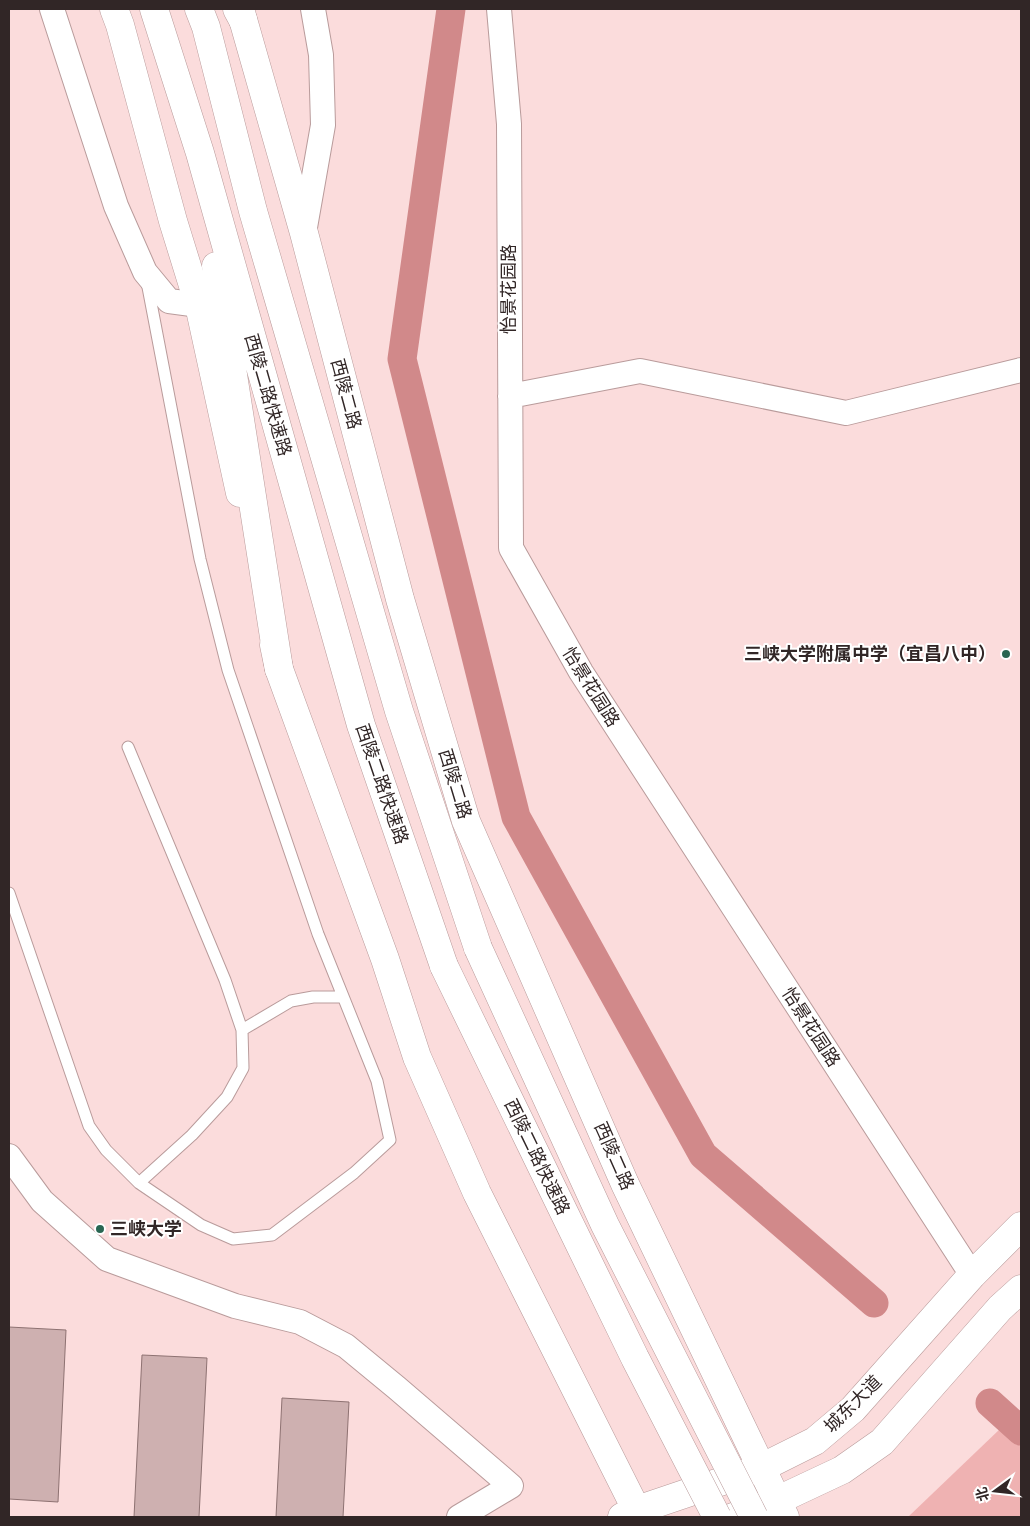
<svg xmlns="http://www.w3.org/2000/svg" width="1030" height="1526" font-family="'Roboto Condensed','Noto Sans SC',sans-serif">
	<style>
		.green { fill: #efb2b2 }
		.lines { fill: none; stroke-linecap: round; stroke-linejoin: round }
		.canal { stroke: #d1898a; stroke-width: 29 }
		.building { fill: #ceb0b0; stroke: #8e7272 }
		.service-casing { stroke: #b99b9b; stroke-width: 13 }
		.minor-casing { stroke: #b99b9b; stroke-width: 26 }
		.primary-casing { stroke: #b99b9b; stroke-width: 29 }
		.trunk-casing { stroke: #b99b9b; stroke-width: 29 }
		.service { stroke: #fff; stroke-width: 11 }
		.minor { stroke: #fff; stroke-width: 24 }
		.primary { stroke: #fff; stroke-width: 28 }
		.trunk { stroke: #fff; stroke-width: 28 }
		.trunk-bridge-casing { stroke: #b99b9b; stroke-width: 29; stroke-linecap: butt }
		.trunk-bridge { stroke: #fff; stroke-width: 28 }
		.poi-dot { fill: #296652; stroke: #fff; stroke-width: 2 }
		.labels { text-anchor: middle; stroke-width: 4; stroke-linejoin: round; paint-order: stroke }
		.street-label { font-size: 18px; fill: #312626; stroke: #fff }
		.poi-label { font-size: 18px; font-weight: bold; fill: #312626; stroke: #fff; text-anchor: end }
	</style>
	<rect width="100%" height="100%" fill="#fbdcdc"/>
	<path class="green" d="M1021,1409v108h-113z"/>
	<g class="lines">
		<path class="canal" d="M451,9l-49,350 114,458 187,338 171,148
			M990,1403l31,28"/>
	</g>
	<path class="building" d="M9,1327l57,3 -8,172 -49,-3z
		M142,1355l65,3 -8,159h-65z
		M282,1398l67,4 -6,115h-67z"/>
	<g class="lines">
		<defs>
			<path id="service" d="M128,747l97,233 17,50 1,38 -16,29 -35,38 -53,48
				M9,893l80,233 17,24 33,33 62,42 32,14 39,-4 82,-62 36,-33 -13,-59 -59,-147 -90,-264 -28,-111 -53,-277
				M242,1030l49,-29 22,-4h30"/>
			<path id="minor" d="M52,9l64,197 29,66 24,29 30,4
				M499,9l10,115 2,424 70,124 391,603
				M304,233l19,-108 -2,-70 -8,-46
				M510,396l130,-25 206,42 175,-43
				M9,1156l33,45 65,58 128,47 65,16 46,24 51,42 114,98 -52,31"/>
			<path id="primary" d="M114,9l6,16 53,196 26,84 41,188
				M240,9l64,224 96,366 66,222 159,363 160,333
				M274,645l5,24 106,290 32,98 60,136 163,324
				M622,1517l15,-7 124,-42 54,-27 38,-32 119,-134 49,-49
				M733,1517l43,-16 66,-31 40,-28 118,-134 21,-19"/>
			<path id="trunk" d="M154,9l46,144 161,572 83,241
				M199,9l7,18 47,184 146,500 79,237
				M237,9l6,11
				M216,266l63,403"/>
		</defs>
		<use href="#service" class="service-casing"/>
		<use href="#minor" class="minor-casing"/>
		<use href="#primary" class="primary-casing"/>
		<use href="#trunk" class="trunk-casing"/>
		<use href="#service" class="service"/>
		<use href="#minor" class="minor"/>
		<use href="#primary" class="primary"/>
		<use href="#trunk" class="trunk"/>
		<defs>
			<path id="trunk-bridge" d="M478,948l127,277 149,292
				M444,966l191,392 82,159"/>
		</defs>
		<use href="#trunk-bridge" class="trunk-bridge-casing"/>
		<use href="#trunk-bridge" class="trunk-bridge"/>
	</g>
	<g class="poi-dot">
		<circle cx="1006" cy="654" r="5"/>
		<circle cx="100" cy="1229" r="5"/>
	</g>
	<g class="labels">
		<g class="street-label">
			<text transform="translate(509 289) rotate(-90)" y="6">怡景花园路</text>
			<text transform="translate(346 394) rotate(75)" y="6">西陵二路</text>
			<text transform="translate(268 395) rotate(74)" y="6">西陵二路快速路</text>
			<text transform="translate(591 687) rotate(58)" y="6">怡景花园路</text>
			<text transform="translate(382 784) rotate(71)" y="6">西陵二路快速路</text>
			<text transform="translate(455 784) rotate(73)" y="6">西陵二路</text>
			<text transform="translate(811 1027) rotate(57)" y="6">怡景花园路</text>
			<text transform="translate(614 1156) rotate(66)" y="6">西陵二路</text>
			<text transform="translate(537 1157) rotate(64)" y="6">西陵二路快速路</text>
			<text transform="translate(853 1404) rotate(-45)" y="6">城东大道</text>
		</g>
		<g class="poi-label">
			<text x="996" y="660">三峡大学附属中学（宜昌八中）</text>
			<text x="110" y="1235" text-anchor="start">三峡大学</text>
		</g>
	</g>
	<rect width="1030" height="1526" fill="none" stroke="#312626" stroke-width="20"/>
	<g transform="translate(995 1491) rotate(255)" stroke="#ffffff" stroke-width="4" paint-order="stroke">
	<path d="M0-4L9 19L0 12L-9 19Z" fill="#312626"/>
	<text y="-8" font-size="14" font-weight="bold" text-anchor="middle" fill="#312626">北</text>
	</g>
</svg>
